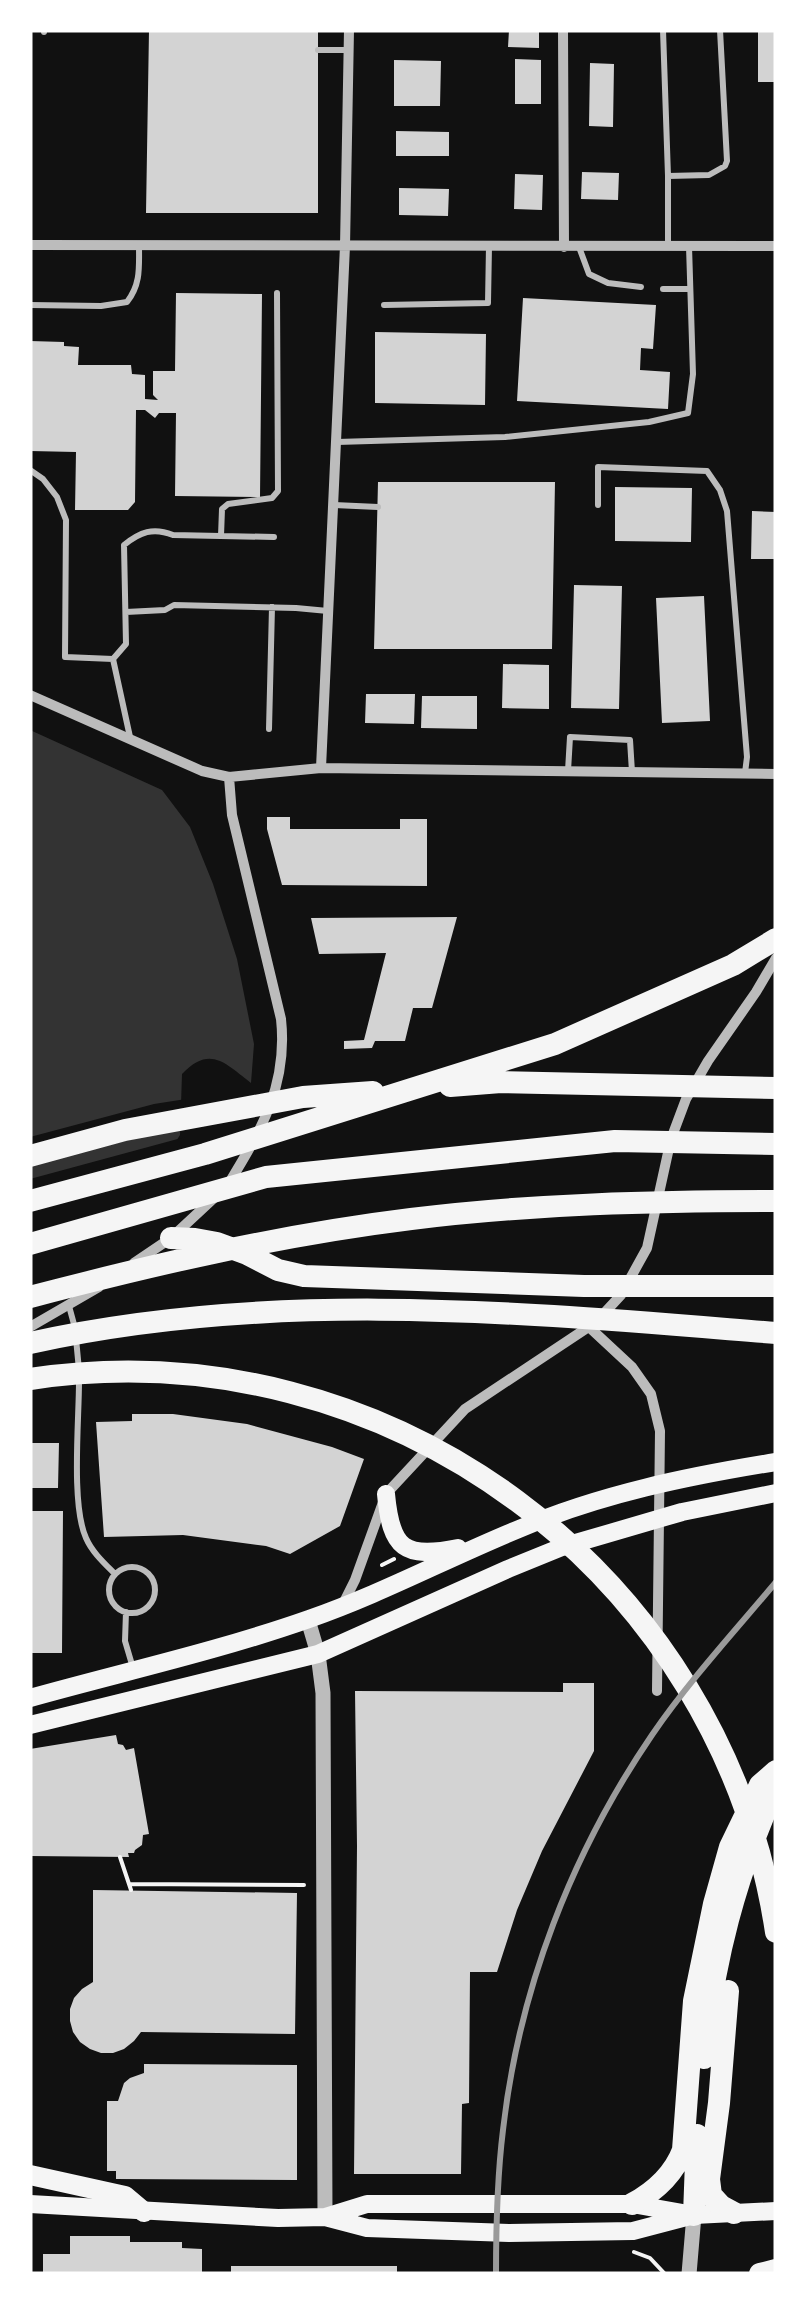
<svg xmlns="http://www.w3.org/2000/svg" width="806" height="2304" font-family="'Noto Sans',sans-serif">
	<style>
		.water { fill: #333 }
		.pier { fill: #111 }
		.building { fill: #d3d3d3 }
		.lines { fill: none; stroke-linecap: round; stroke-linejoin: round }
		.path { stroke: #f5f5f5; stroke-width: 4 }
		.service { stroke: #bcbcbc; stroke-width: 6 }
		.minor { stroke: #bcbcbc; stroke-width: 10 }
		.tertiary { stroke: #bcbcbc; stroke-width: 15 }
		.secondary { stroke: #f5f5f5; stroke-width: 18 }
		.primary { stroke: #f5f5f5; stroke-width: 20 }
		.motorway { stroke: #f5f5f5; stroke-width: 22 }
		.rail { stroke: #9a9a9a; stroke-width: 6 }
	</style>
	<rect width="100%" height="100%" fill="#111"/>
	<path class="water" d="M30,730l132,60 28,37 23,57 24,75 17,85 -3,39c-26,-20 -41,-38 -69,-9l-2,61 -39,61 -111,30z"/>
	<path class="pier" d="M186,1099l-1,27 -155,39v-28l124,-33z
		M185,1137l-41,63 -114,31v-52z"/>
	<path class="building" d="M149,30h169v183h-172z
		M509,30h30v18l-31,-1z
		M758,30h18v52h-18z
		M515,59l26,1v44h-26z
		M394,60l47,1 -1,45h-46z
		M590,63l24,1 -1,63 -24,-1z
		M396,131l53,1v24h-53z
		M582,172l37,1 -1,27 -37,-1z
		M515,174l28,1 -1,35 -28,-1z
		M399,188l50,1 -1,27 -49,-1z
		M176,293l86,1 -2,203 -85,-1 1,-83h-17l-4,5 -10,-8h-9l-1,92 -7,8h-53l1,-58 -46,-1v-110l34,1v4l15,1 -1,18h53l1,9 13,1v24l13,1 -5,-5v-24h22z
		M523,298l133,7 -3,44 -12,-1 -1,22 30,2 -2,37 -151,-8z
		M375,332l111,2 -1,71 -110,-2z
		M378,482h177l-3,167h-178z
		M615,487l77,1 -1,54 -76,-1z
		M752,511l24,1v47h-25z
		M574,585l48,1 -3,123 -48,-1z
		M704,596l6,125 -48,2 -6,-125z
		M503,664l46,1v44l-47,-1z
		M366,694h49l-1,30 -49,-1z
		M422,696h55v33l-56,-1z
		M267,817h23v12h110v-10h27v67l-145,-1 -15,-56z
		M457,917l-25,91h-19l-8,33h-30l-3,7 -28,1v-8l20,-1 22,-87 -67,1 -8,-36z
		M132,1414h41l74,10 85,23 32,12 -24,67 -50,28 -24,-8 -83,-11 -79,2 -8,-115 36,-1z
		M30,1443h29l-1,45h-28z
		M30,1511h33l-1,142h-32z
		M563,1683h31v68l-52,100 -25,59 -20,62h-27l-1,131 -7,1 -1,70h-107l3,-328 -2,-155 208,1z
		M116,1735l2,9 5,1 3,5 8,-2 15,86 -6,1 -1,10 -7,5 -1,3h-6l1,4 -99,-1v-107z
		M93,1890l204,3 -2,141 -154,-2 -7,9 -10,8 -11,4h-12l-11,-4 -10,-7 -7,-10 -3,-11v-12l4,-11 8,-9 11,-7z
		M144,2064l153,1v115l-181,-1v-8h-9v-70h11l6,-18 6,-5 14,-5z
		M70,2236h60v6h52v6l20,1v25h-159v-20h27z
		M231,2266h166v8h-166z"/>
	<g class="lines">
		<path class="path" d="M382,1565l12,-6
			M120,1857l11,33
			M129,1884l175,1
			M634,2252l16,6 15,16"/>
		<path class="service" d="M663,30l5,146 41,-1 16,-9 2,-5 -7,-131
			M44,32v-2
			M318,50h30
			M668,176v69
			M579,247l10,27 19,9 33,4
			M663,289h27
			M30,305l71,1 26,-4c14,-18 12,-35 12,-57
			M384,305l104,-2 1,-57
			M337,442l168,-5 144,-15 39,-9 5,-39 -4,-128
			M30,470l13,9 14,18 9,23 -1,137 48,2 17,78
			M334,505l44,2
			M598,505v-38l109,4 13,19 7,21 20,246 -2,16
			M221,536l1,-27 6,-5 44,-6 6,-7 -1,-198
			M126,612l39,-2 9,-5 122,3 32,3
			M113,659l13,-15 -2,-99c16,-13 29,-18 49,-10l101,2
			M269,729l3,-122
			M568,771l2,-34 60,3 2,32
			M69,1306l6,22 4,42
			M79,1382c0,39 -8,123 7,156 6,14 18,25 29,36
			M109 1590a23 23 0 1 1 46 0a23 23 0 1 1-46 0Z
			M126,1612l-1,29 8,27"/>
		<path class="minor" d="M563,30l1,217
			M30,245l746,1
			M30,695l172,76 27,6 92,-9 455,6
			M321,768l24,-522 4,-216
			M229,777l3,38 49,204c7,65 -19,110 -52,164
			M134,1263l37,-25 43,-40
			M30,1327l69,-40
			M589,1327l43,40 19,27 9,37 -3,260
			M343,1604l12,-24 31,-86 79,-85 131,-87 25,-27 26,-47 24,-109 15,-40 22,-38 48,-69 20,-34"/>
		<path class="tertiary" d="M308,1620l10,34 5,39 2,524
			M689,2274l5,-59"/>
		<path class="secondary" d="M386,1494c5,55 18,65 72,54
			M30,1698c93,-26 188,-47 279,-79 72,-25 139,-61 210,-90 81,-35 170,-53 257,-67
			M30,1725l288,-71 190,-85 54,-22 120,-35 94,-19
			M30,2204l248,14 47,-1 42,-13h265l62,11
			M325,2217l42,11 142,5 124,-2 61,-16 82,-4"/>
		<path class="primary" d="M30,2175l95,21 19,16"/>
		<path class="motorway" d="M450,1086l51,-4 275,6
			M30,1156l95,-26 178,-33 70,-5
			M30,1201l175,-47 350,-110 178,-79 43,-26
			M171,1238l24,1 22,4 30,11 31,16 26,6 280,10h192
			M30,1244l236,-67 349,-36 161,3
			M30,1297c126,-33 251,-62 381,-78 121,-15 243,-18 365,-18
			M30,1343c248,-55 495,-30 746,-10
			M30,1379c358,-54 692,195 746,553
			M728,1991l-9,112 -10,76 2,16 10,11 13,7
			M704,2058c8,-92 32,-186 72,-270
			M632,2204c22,-12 42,-30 51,-54l11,-149 20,-97 16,-57 30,-62 16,-14
			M694,2215l3,-80
			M760,2274l16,-4"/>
		<path class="rail" d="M496,2274c0,-48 1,-96 7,-144 16,-141 69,-278 149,-395 37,-54 82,-103 124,-153"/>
	</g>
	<rect width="806" height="2304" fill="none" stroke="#ffffff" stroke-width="65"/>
</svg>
